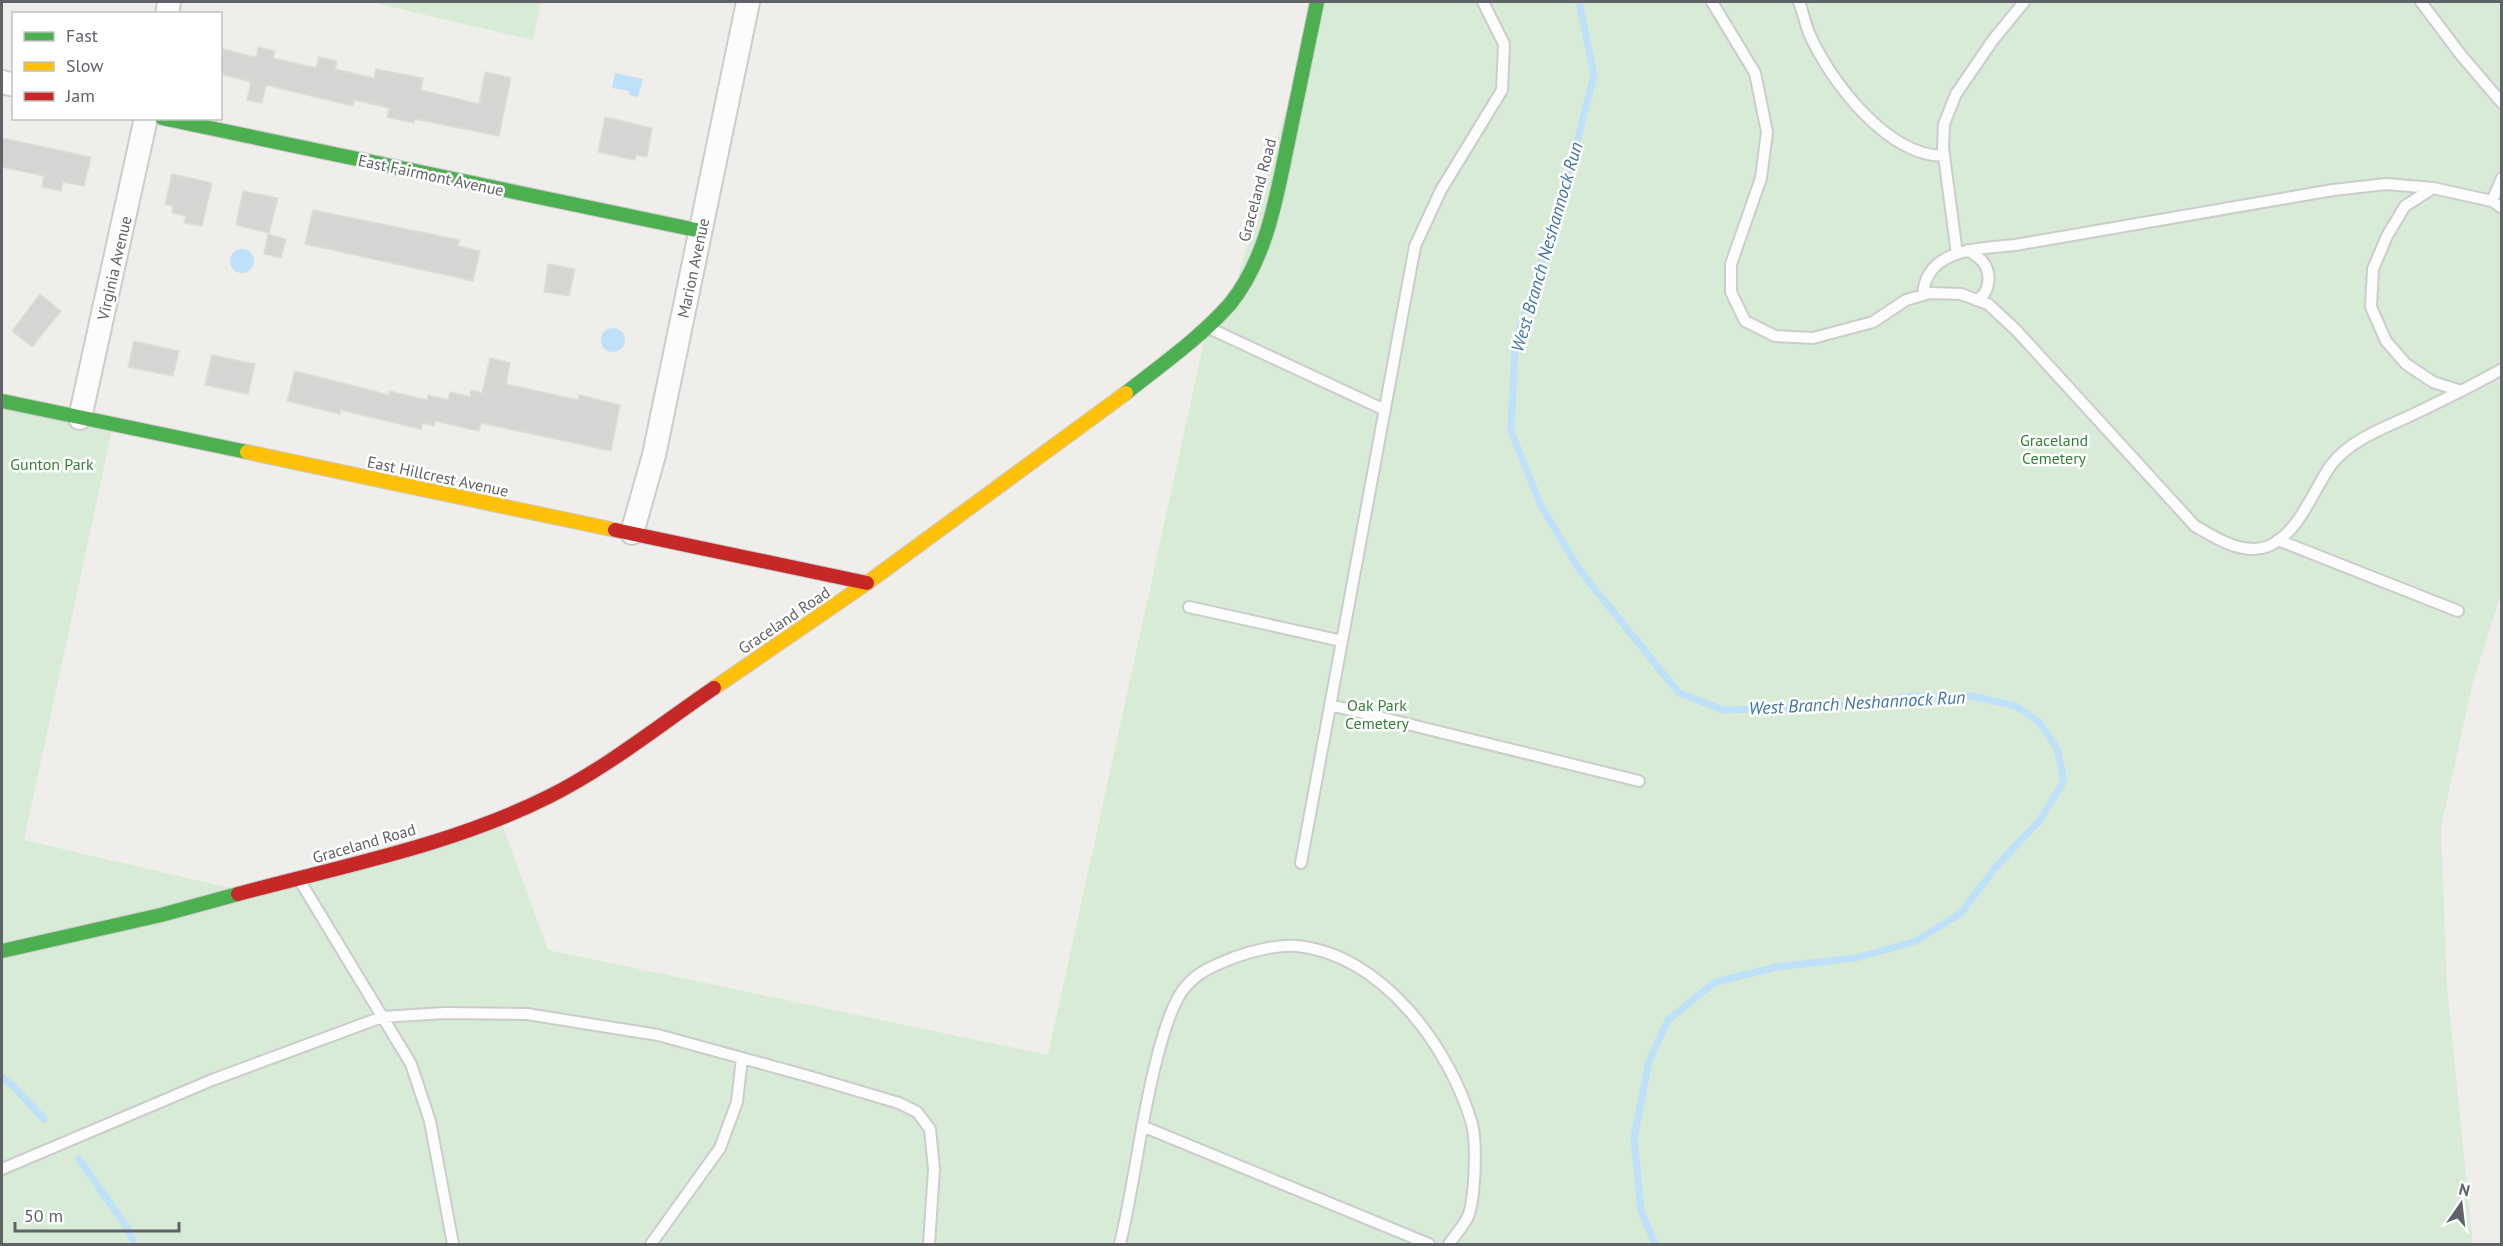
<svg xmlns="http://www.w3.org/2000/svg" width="2503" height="1246" font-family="'PT Sans',sans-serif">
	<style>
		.green { fill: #d8ebd6 }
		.water { fill: #bfe0f9 }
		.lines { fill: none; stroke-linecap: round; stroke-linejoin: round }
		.stream { stroke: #bfe0f9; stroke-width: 7 }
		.building { fill: #d6d5d3; stroke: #deddd9; stroke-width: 1.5 }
		.lane-casing { stroke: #cbcccc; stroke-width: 14 }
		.street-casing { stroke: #cbcccc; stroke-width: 26 }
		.fast-casing { stroke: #cacacb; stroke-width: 16 }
		.slow-casing { stroke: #cacacb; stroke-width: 16 }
		.jam-casing { stroke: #cacacb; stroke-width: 16 }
		.lane { stroke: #fdfcfc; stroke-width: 10 }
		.street { stroke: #fdfcfc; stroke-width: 22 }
		.fast { stroke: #4caf50; stroke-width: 14 }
		.slow { stroke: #ffc107; stroke-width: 14 }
		.jam { stroke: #c62828; stroke-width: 14 }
		.labels { text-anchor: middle; stroke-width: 5; stroke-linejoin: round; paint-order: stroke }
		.street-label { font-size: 16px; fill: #5f6368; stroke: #fff }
		.park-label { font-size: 16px; fill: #348238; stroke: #fff }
		.water-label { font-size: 18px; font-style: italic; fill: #4174aa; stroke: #fff }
	</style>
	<rect width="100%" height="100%" fill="#efeeea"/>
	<path class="green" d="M370,2h171l-8,38z
		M1317,2h1184v592l-28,88 -32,145 6,160 26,257h-2471v-843l111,24 -89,415 223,52 253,-73 48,131 500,105 159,-727 24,-26z"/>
	<path class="water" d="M615,73l28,6 -5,18 -9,-2v-4l-17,-3z
		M230 261a12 12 0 1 1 24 0a12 12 0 1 1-24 0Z
		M601 340a12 12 0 1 1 24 0a12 12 0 1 1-24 0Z"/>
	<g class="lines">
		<path class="stream" d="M1579,2l15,73 -29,114 -50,155 -4,87 30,75 40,66 98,121 44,17 106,-3 83,-11h60l44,10 23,16 18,26 7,33 -25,40 -44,47 -34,45 -45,28 -60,17 -79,9 -62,15 -47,38 -19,41 -15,77 7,73 14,33
			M2,1077l13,11 29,31
			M79,1159l49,70 6,15"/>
	</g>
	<path class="building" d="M258,47l17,4 -2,7 43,10 3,-11 18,4 -2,8 39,9 2,-9 47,9 -2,12 58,14 6,-32 26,6 -12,58 -84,-17 -1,4 -27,-6 2,-9 -35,-8 -1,6 -87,-21 -4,18 -15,-3 4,-18 -31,-8v-26l34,9 3,-2z
		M605,117l47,11 -5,29 -11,-2 -1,5 -37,-8z
		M2,138l89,19 -7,29 -21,-4 -2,9 -19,-4 2,-11 -42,-9z
		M172,174l40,9 -10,43 -18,-3 2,-7 -14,-3 1,-7 -8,-2z
		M243,191l35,7 -9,35 -33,-8z
		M313,210l147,30 -2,6 22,5 -7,30 -168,-37z
		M268,234l18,5 -5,19 -17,-4z
		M548,264l27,5 -6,27 -25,-4z
		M40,294l21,17 -29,36 -20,-16z
		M134,341l45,10 -6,25 -45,-9z
		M212,355l43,9 -7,30 -43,-9z
		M490,358l20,5 -4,21 72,16 1,-5 41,10 -9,46 -130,-28 -2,8 -44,-10 -1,5 -11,-3 -2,6 -80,-19 -1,4 -53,-13 8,-30 94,24v-4l38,9 1,-5 20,5 2,-8 20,5 1,-7 11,3z"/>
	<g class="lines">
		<defs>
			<path id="lane" d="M1712,2l43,71 12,59 -6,46 -30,86v28l14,29 30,15 38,2 60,-16 33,-22 24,-7 31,1 27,10 28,26 179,196c22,13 50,31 76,19 28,-13 43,-56 60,-80 21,-27 56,-38 85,-52 29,-14 58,-28 86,-44
				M1799,2c4,10 6,21 10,31 21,48 78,123 135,123
				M2421,2l40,53 41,48
				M2433,188l-28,18 -18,30 -14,33 -2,38 15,34 20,23 27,18 28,9
				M2492,201l10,-23
				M1968,250c5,4 11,7 15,12 9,12 7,32 -7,38
				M1957,254l-14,-106 1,-24 12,-30 37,-54 31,-38
				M1923,295c3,-47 56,-46 92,-50l318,-55 53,-6 47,4 59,13 10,7
				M1211,329l174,81
				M2278,540l180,71
				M1189,607l153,34
				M1330,705l309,76
				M1301,863l114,-617 26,-56 61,-100 2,-46 -21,-42
				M300,881l111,183 19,57 23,123
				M1142,1126l287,118
				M2,1169l210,-89 170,-63 63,-4 82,1 131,21 153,42 88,26 18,9 13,17 4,40 -5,75
				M651,1244l69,-96 17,-46 5,-44
				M1120,1244c15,-63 21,-127 38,-190 5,-19 13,-48 25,-64 13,-18 32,-25 52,-33 17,-6 45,-13 62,-11 85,8 153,102 175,178 5,20 3,70 -3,90 -4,11 -14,21 -20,30"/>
			<path id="street" d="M167,14l2,-12
				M2,82l12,3
				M80,418l66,-300
				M632,533l22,-78 94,-453"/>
			<path id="fast" d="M162,118l539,113
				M1126,393c35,-28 74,-55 104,-89 38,-47 47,-111 59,-167 9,-45 19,-90 28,-135
				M2,401l245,51
				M2,951l159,-36 77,-21"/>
			<path id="slow" d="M247,452l368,78
				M714,688l153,-105 259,-190"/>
			<path id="jam" d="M615,530l252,53
				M238,894c104,-28 215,-49 312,-98 58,-29 111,-72 164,-108"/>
		</defs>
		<use href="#lane" class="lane-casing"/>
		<use href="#street" class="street-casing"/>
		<use href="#fast" class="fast-casing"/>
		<use href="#slow" class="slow-casing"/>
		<use href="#jam" class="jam-casing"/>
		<use href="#lane" class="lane"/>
		<use href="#street" class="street"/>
		<use href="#fast" class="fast"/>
		<use href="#slow" class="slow"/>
		<use href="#jam" class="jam"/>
	</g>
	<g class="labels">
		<g class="street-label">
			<text transform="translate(431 175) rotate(12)" y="6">East Fairmont Avenue</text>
			<text transform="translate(1257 190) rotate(-75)" y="6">Graceland Road</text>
			<text transform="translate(114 268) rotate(-77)" y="6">Virginia Avenue</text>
			<text transform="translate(693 268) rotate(-78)" y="6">Marion Avenue</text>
			<text transform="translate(438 476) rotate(12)" y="6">East Hillcrest Avenue</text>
			<text transform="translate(784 620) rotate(-34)" y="6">Graceland Road</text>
			<text transform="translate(364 843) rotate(-16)" y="6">Graceland Road</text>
		</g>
		<g class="park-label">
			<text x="2054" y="446">Graceland<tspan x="2054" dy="18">Cemetery</tspan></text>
			<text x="52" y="470">Gunton Park</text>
			<text x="1377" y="711">Oak Park<tspan x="1377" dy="18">Cemetery</tspan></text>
		</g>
		<g class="water-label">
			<text transform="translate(1547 247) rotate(-74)" y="6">West Branch Neshannock Run</text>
			<text transform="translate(1857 703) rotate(-3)" y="6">West Branch Neshannock Run</text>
		</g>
	</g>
	<rect width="2503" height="1246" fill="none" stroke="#5f6368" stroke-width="6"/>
	<rect x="12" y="12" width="210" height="108" fill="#ffffff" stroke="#bfc1c3" stroke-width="1.5"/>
	<rect x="24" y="32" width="30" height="9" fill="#4caf50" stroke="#bfc1c3" stroke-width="1.5"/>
	<text x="66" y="42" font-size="18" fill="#5f6368">Fast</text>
	<rect x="24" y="62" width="30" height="9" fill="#ffc107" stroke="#bfc1c3" stroke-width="1.5"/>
	<text x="66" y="72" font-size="18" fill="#5f6368">Slow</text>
	<rect x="24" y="92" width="30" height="9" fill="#c62828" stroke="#bfc1c3" stroke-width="1.5"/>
	<text x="66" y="102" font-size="18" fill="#5f6368">Jam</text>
	<g transform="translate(2461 1204) rotate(14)" stroke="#ffffff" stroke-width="4.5" paint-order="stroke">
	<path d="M0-4.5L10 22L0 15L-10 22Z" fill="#5f6368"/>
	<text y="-9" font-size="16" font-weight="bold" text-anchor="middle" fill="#5f6368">N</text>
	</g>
	<path d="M15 1222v9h164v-9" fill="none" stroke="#5f6368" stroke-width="3"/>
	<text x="24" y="1222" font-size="18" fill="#5f6368" stroke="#ffffff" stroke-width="4.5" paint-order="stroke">50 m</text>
</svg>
